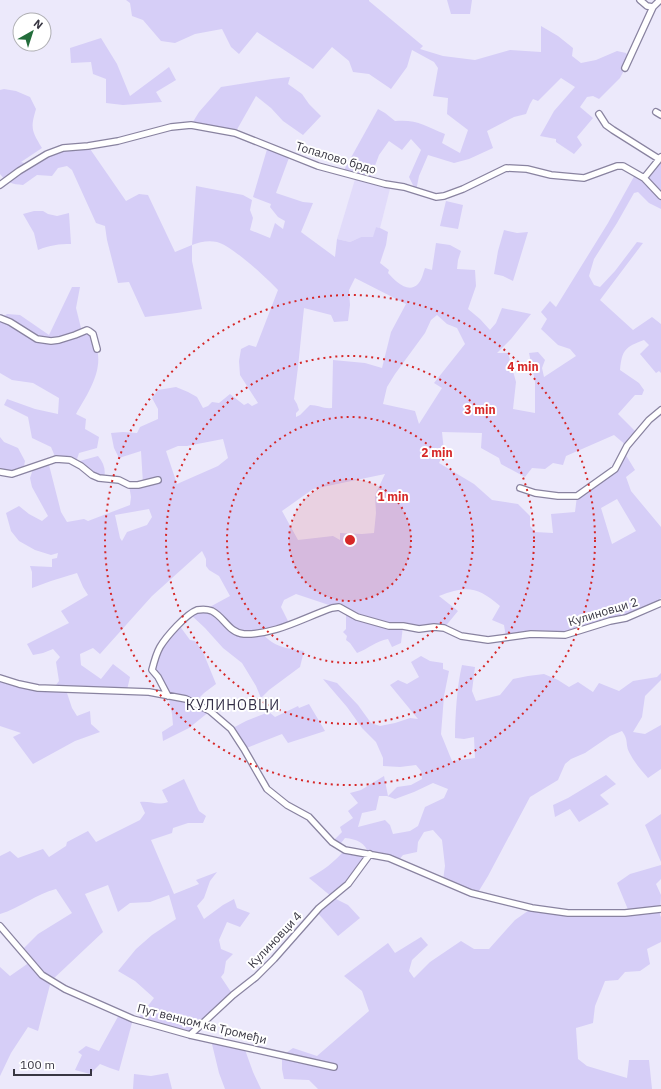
<svg xmlns="http://www.w3.org/2000/svg" width="661" height="1089" font-family="'IBM Plex Sans',sans-serif">
	<style>
		.built { fill: #e1dbfa }
		.green { fill: #d6cef7; fill-rule: evenodd }
		.lines { fill: none; stroke-linecap: round; stroke-linejoin: round }
		.minor-casing { stroke: #8983a0; stroke-width: 8 }
		.minor { stroke: #fff; stroke-width: 5.5 }
		.ring { fill: none; stroke: #d62828; stroke-width: 2; stroke-dasharray: 2 4 }
		.labels { text-anchor: middle; stroke-width: 4; stroke-linejoin: round; paint-order: stroke }
		.street-label { font-size: 12px; fill: #383642; stroke: #fff }
		.quarter-label { font-size: 14px; letter-spacing: 1px; fill: #342f47; stroke: #fff }
		.centre { fill: #d62828; stroke: #fff; stroke-width: 2 }
		.ring-label { font-size: 12px; text-anchor: middle; font-weight: bold; fill: #d62828; stroke: #fff; stroke-width: 4; stroke-linejoin: round; paint-order: stroke }
	</style>
	<rect width="100%" height="100%" fill="#ece9fb"/>
	<path class="built" d="M356,176l35,9 -11,43 -4,-1 -2,10h-13l-11,5 -13,-3z"/>
	<path class="green" d="M126,0h243v1l54,45 -3,3 23,7 32,4 35,-10 31,2v-26l17,10 15,12 -1,8 9,7 15,-3 21,-9 9,2 4,6 -10,19 -21,21 -6,-3 -6,1 -7,10 13,11 -16,19 5,8 -8,9 -18,-12v-3l-16,-3 14,-25 21,-24 -14,-9 -23,23 -5,-2 -3,5 -4,10 -12,3 -27,14 6,17 -24,11 -15,4 -26,-8 -9,21 -3,15 -7,-14 12,-27 -10,-11 -9,11 -13,-9 -10,14 -9,24 -27,-7 35,-63 7,4 10,8c22,-2 30,5 50,13l-3,9 18,10 8,-23 -21,-16 1,-16 -15,-2 5,-28 -4,-6 -22,-12 -5,17 -16,22 -22,-15 -16,-2 -4,-11 -17,-14 -19,22 -56,-37 -18,22 -8,-7 -9,-18 -27,5 -20,9 -14,-2 -18,-21 -11,-4 -2,-13z
		M447,0h25l-2,14h-19z
		M101,38l16,26 13,32 39,-29 7,13 -20,12 6,10 -39,3 -17,-2v-24l-13,-5 -2,-12 -20,1 -1,-15z
		M290,77l-2,7 14,10 7,10 12,12 -18,19 -20,-14 -12,-13 -15,-12 -21,37 -44,-8 8,-13 22,-25c23,-3 46,-8 69,-10z
		M4,89l12,2 14,6 6,12c-6,20 -4,22 6,39l-21,14 9,3 33,-17 25,-2 38,55 13,-7 9,1 27,57 17,-7 4,-59 47,9 9,5 -2,10 3,8 -3,12 20,8 5,-15 8,6 2,-8 -7,-4 -8,-10 1,-3 -18,-7 15,-51 22,9 -14,38 27,9 10,1 -12,29 34,25 2,-18 13,3 11,-5h12l3,-10 4,1 8,4 -2,13 -6,18 9,7 -1,3c7,8 20,21 30,11 4,-4 5,-11 7,-16l7,2 4,-27 14,2 11,6 -3,9 -1,9 18,1 1,16 -8,23 12,10 10,11 6,-7 6,-15 29,6 -20,25 -14,14h11l8,29 -3,27 22,4v-32l-6,-28 9,-1 7,8 -3,8 2,9 32,-21 -6,-7 -12,-4 -17,-16 6,-10 -6,-7 9,-11 6,6 52,-84 28,-50 8,5 17,-21v52l-12,-6 -11,-11 -4,1 -17,30 -23,36 -5,17 5,9 6,2 15,-16 22,-29 6,1 -43,57 33,30 19,-13 9,7v49l-2,-2 -3,2 -16,-19 9,-9 -5,-5c-19,7 -22,10 -24,30l19,13 5,7 -2,5h-7l-17,19 20,20 -11,12 -13,-11 -48,21 -3,9 -10,-2 -8,6 -13,-1 -7,9 -24,-13 -2,-6 -18,-10 1,-15 -40,-1 2,20 -5,11 35,21 18,16 26,4 12,12v10l5,6 18,1 -2,-19 24,-2 2,-16 37,-27 10,-17 11,18 -9,7 5,14 30,36v71l-18,14 -78,23 -59,3 -2,-13 -12,-5 8,-14c-22,-19 -33,-21 -61,-10l19,15 -14,17 -41,-2 -2,17 -9,4 -4,-8c-12,2 -20,10 -31,14l-7,-10 -4,-3 1,-4 -4,-4 3,-3v-18l-7,-4 5,-12 -6,13 -42,-14 -12,6 -3,7 9,18 -28,8c13,15 24,15 42,18l-4,16 -31,23 -8,8 -5,-12 -14,-23 -19,-15 -18,-20 -15,-14 16,-5 24,-13 -11,-20 -10,-6 -3,-4v-7l-4,-8 -50,45 -52,58 -7,-6 -13,6 1,11 20,14 12,-15 17,13 -3,13h-61l6,18 5,8 13,-5 1,13 9,8 -25,9 -42,23 -20,-27 8,-4 -21,-7v-48l53,11 6,-8 -3,-19 4,-5 -7,-8 -10,4 -10,2 -6,-11 42,-21 -8,-12 27,-16 -5,-8 -6,-14 -26,8 -19,7v-16l-2,-6 22,1v-8l5,-1 1,-5 -7,2 -16,-5 -16,-9 -8,-10 -5,-18 13,-7 10,8 13,7 6,-5 -16,-29 -2,-9 4,-12 14,-5 13,51 6,10 17,-3 4,2 42,-16 1,-8 -2,-12 14,-1 -2,-33 -22,7 -5,-10 -3,-15 12,-1 14,1 3,-6 18,-8v-10l-6,-11 6,-8 18,-3 12,5 9,5 6,11 5,-2 4,-4 7,1 11,-9 14,11 4,-2 4,3 6,-3 -18,-28 -1,-14 2,-12 8,-4 7,2 22,-57c-10,-11 -47,-45 -61,-48 -9,-2 -17,0 -25,3v16l10,48 -25,4 -32,4 -16,-35 -11,1 -11,-43 -2,-14 -9,-3 -24,-53 -5,-4 -9,2 -6,8 -15,-1 -14,10c-11,-1 -16,-2 -23,-11v-84zM355,278l51,26 -15,28 -9,36 -17,-5 -32,-3 -1,48c-8,1 -14,-3 -22,-3l-10,10 -4,2v-4l3,-3 -2,-6 -3,-5 4,-32 6,-59 27,7 3,7 14,-1 2,-16 -1,-15zM437,315l10,9 10,4 8,16 -31,39 8,5 -23,36 -4,-13 -32,-7 4,-17 8,-13 30,-41 6,-13zM223,439l5,19 -10,8 -41,18 -11,-33 12,-5h9zM385,474l-10,21 1,18 -2,20 -12,1 -22,-1v7l-7,-4 -35,4 -16,-29 31,-22zM617,499l19,32 -24,13 -11,-36zM149,509l3,8 -5,8 -20,7 -5,9 -2,-3 -5,-23z
		M446,201l17,4 -5,24 -18,-3z
		M34,211h9l5,3 9,2 12,-3 2,31c-12,0 -21,1 -33,6l-4,-17 -11,-19z
		M504,230l13,3 11,-1 -15,49 -10,-5 -9,-2 4,-23z
		M72,287h8l-4,21 6,24 7,-1c3,6 6,12 8,18 6,23 -10,46 -21,65l10,5 -1,10 14,8 -2,11 -18,5 -3,9 22,-6c6,7 8,14 6,23l-23,-13 -25,-7 -5,-12 -19,-9 -4,-21 -24,-12 3,-6 28,10 23,5 1,-16 -26,-15 -21,-3 -12,-7v-54l7,-5 13,1 29,20z
		M0,437l4,5 14,6 7,13 -2,10 -23,1z
		M179,625l11,15 5,1 8,11 13,32 -12,9 -10,10 16,8 -21,17 -26,13 -1,-9 11,-7 -1,-11 -4,-19 -16,-25 9,-24z
		M421,656l9,5 13,2v6l6,2 -5,25 -3,38 11,27 23,-3 -1,-21 -10,2 -9,-1c0,-21 2,-52 7,-73l13,2 -3,24 4,10 24,-6 13,-16 15,-3 16,-2 14,6 11,7 9,-5 15,10 6,-9 20,8 14,-10 24,-4 4,-4v7l-16,16 -3,21 -9,15 12,2 16,-9v44l-13,9c-7,-8 -14,-16 -19,-26 -4,-8 0,-12 -7,-21l-12,5 -25,17 -14,6 -6,5 -7,16 -28,17 -42,79 -11,18 -34,-14 2,-14 -3,-26 -9,-10 -9,2 -6,10 -1,10 -14,3 -5,6 -28,-7 -22,30 -16,13 16,8 12,13 -22,18 -22,-25 16,-14 -23,-19c14,-7 25,-16 36,-28l24,4c-4,-11 -12,-15 -24,-16l-7,9 -6,-5 10,-10 -2,-5 13,-9 -5,-7 10,-8 -8,-10 11,-3 23,-14 4,20 9,-9 14,-2 11,-6 -1,-8 -5,-6 -16,2 -17,-1v-8l-7,-16 -14,-14 -15,-21 -24,-28 14,4 21,22 13,18 9,3 15,-3 15,-5 8,1 -28,-34 8,-5 9,4 12,-7 -8,-15zM433,783l15,6 -4,9 -19,9 -7,19 -8,5 -17,3 -3,-9 -5,-5 -27,7 4,-14 14,-3 3,-14h8l8,3 19,-7z
		M309,704l16,27 -37,12 -6,-9 -38,15 -13,-20 15,-8 23,-9 6,5 23,-11 1,2z
		M606,775l10,9 -16,11 9,9 -30,18 -9,-13 -15,8 -2,-12 15,-7z
		M184,779l15,32 7,5 -3,7h-15l-15,5 -1,5 -21,7 23,54 25,-10 -3,-4 21,-8 -7,9 -6,17 -7,8 7,13 19,-14 11,-6 3,9 13,5 -10,14 -13,-5 -8,18 2,9 12,5 -7,7 -2,12 -3,4 12,18 -43,40 -53,-15 17,-22 -19,-17 -17,-10 18,-22 16,-14 24,-16 -7,-24 -19,7 -20,1 -12,9 -10,-27 -23,9 18,38 -52,49 -13,50 -10,-4 -17,26 -11,23v-109l10,9 20,-14 -9,-11 17,-17 34,-21 -16,-24c-20,5 -36,19 -56,25v-58l10,-5 8,7 25,-9 6,8 17,-11 1,-4 21,-11 8,11 44,-22 5,-7 -5,-11c11,-1 17,4 28,0l-6,-12z
		M661,814v48l-16,-37z
		M661,865v14l-5,5 5,11 -1,20 1,2v25l-14,7 3,15 -10,7 -15,1 -7,8 -13,1 -10,25 -2,17 -17,5 2,31 9,7 40,12 2,-18h20l3,29h-334l-9,-9 -25,-1 -2,-10v-13l11,-8 24,8 52,-45 -7,-20 -18,-15 44,-33 7,10 26,-16 7,8 -16,15 -3,11 5,7 16,-16 31,-21 13,8h15l26,-29 17,-12 36,5 61,-1 -12,-29 13,-9z
		M120,1013l13,6 -14,52 -9,-3 -10,-4 -10,10 -15,-4 7,-15 -4,-3 8,-6 13,5z
		M211,1040l33,7 9,25 8,17h-36l-6,-16z
		M168,1073l4,16h-39l1,-15 17,2z"/>
	<g class="lines">
		<defs>
			<path id="minor" d="M640,0l7,6 6,1
				M625,68l28,-61 7,-7
				M656,112l5,3
				M599,114l7,11 7,5 46,29
				M644,178l17,-21
				M0,185l19,-14 28,-17 16,-6 25,-2 30,-5 53,-14 20,-2 44,8 83,33 67,18 19,3 32,10 8,-1 19,-7 43,-21 21,1 24,6 33,3 33,-12h6l21,12 17,18
				M0,318l10,4 27,17 14,2 8,-1 16,-5 12,-5 2,1 4,3 4,15
				M0,472l12,2 44,-15 14,1 11,6 11,9 7,3 20,2 10,5h9l20,-5
				M520,488l15,5 23,3h19l38,-27 12,-23 22,-26 12,-10
				M0,678l19,6 19,4 111,4 37,7 24,12 21,18 13,20 23,40 20,16 22,12 23,25 13,8 44,8 82,35 61,15 36,5h57l36,-4
				M168,696l-10,-19 -6,-7c2,-8 4,-16 8,-23 6,-10 26,-33 37,-37 6,-1 10,-1 15,1 12,6 17,22 32,23 31,1 59,-16 88,-26l7,-1 18,10 32,9h14l16,3 15,-2 10,1 17,8 27,4 43,-6 34,1 45,-14 16,-3 35,-15
				M0,926l42,49 23,14 68,30 57,16 144,32
				M190,1035l43,-40 23,-18 18,-18 45,-51 29,-24 22,-30"/>
		</defs>
		<use href="#minor" class="minor-casing"/>
		<use href="#minor" class="minor"/>
	</g>
	<circle cx="350" cy="540" r="61" fill="#d62828" fill-opacity=".12"/>
	<g class="ring">
		<circle cx="350" cy="540" r="61"/>
		<circle cx="350" cy="540" r="123"/>
		<circle cx="350" cy="540" r="184"/>
		<circle cx="350" cy="540" r="245"/>
	</g>
	<g class="labels">
		<g class="street-label">
			<text transform="translate(336 158) rotate(17)" y="4">Топалово брдо</text>
			<text transform="translate(603 612) rotate(-17)" y="4">Кулиновци 2</text>
			<text transform="translate(275 940) rotate(-47)" y="4">Кулиновци 4</text>
			<text transform="translate(202 1024) rotate(14)" y="4">Пут венцом ка Тромеђи</text>
		</g>
		<g class="quarter-label">
			<text x="233" y="710">КУЛИНОВЦИ</text>
		</g>
	</g>
	<circle cx="350" cy="540" r="6" class="centre"/>
	<g class="ring-label">
		<text x="523" y="371">4 min</text>
		<text x="480" y="414">3 min</text>
		<text x="437" y="457">2 min</text>
		<text x="393" y="501">1 min</text>
	</g>
	<g transform="translate(32 32) rotate(39)"><circle r="19" fill="#ffffff" stroke="#afafb3"/>
	<path d="M0-3L7 15L0 10L-7 15Z" fill="#236d3b"/>
	<text y="-6" font-size="11" font-weight="bold" text-anchor="middle" fill="#383642">N</text>
	</g>
	<path d="M14 1069v6h77v-6" fill="none" stroke="#383642" stroke-width="2"/>
	<text x="20" y="1069" font-size="12" fill="#383642" stroke="#ffffff" stroke-width="3" paint-order="stroke">100 m</text>
</svg>
